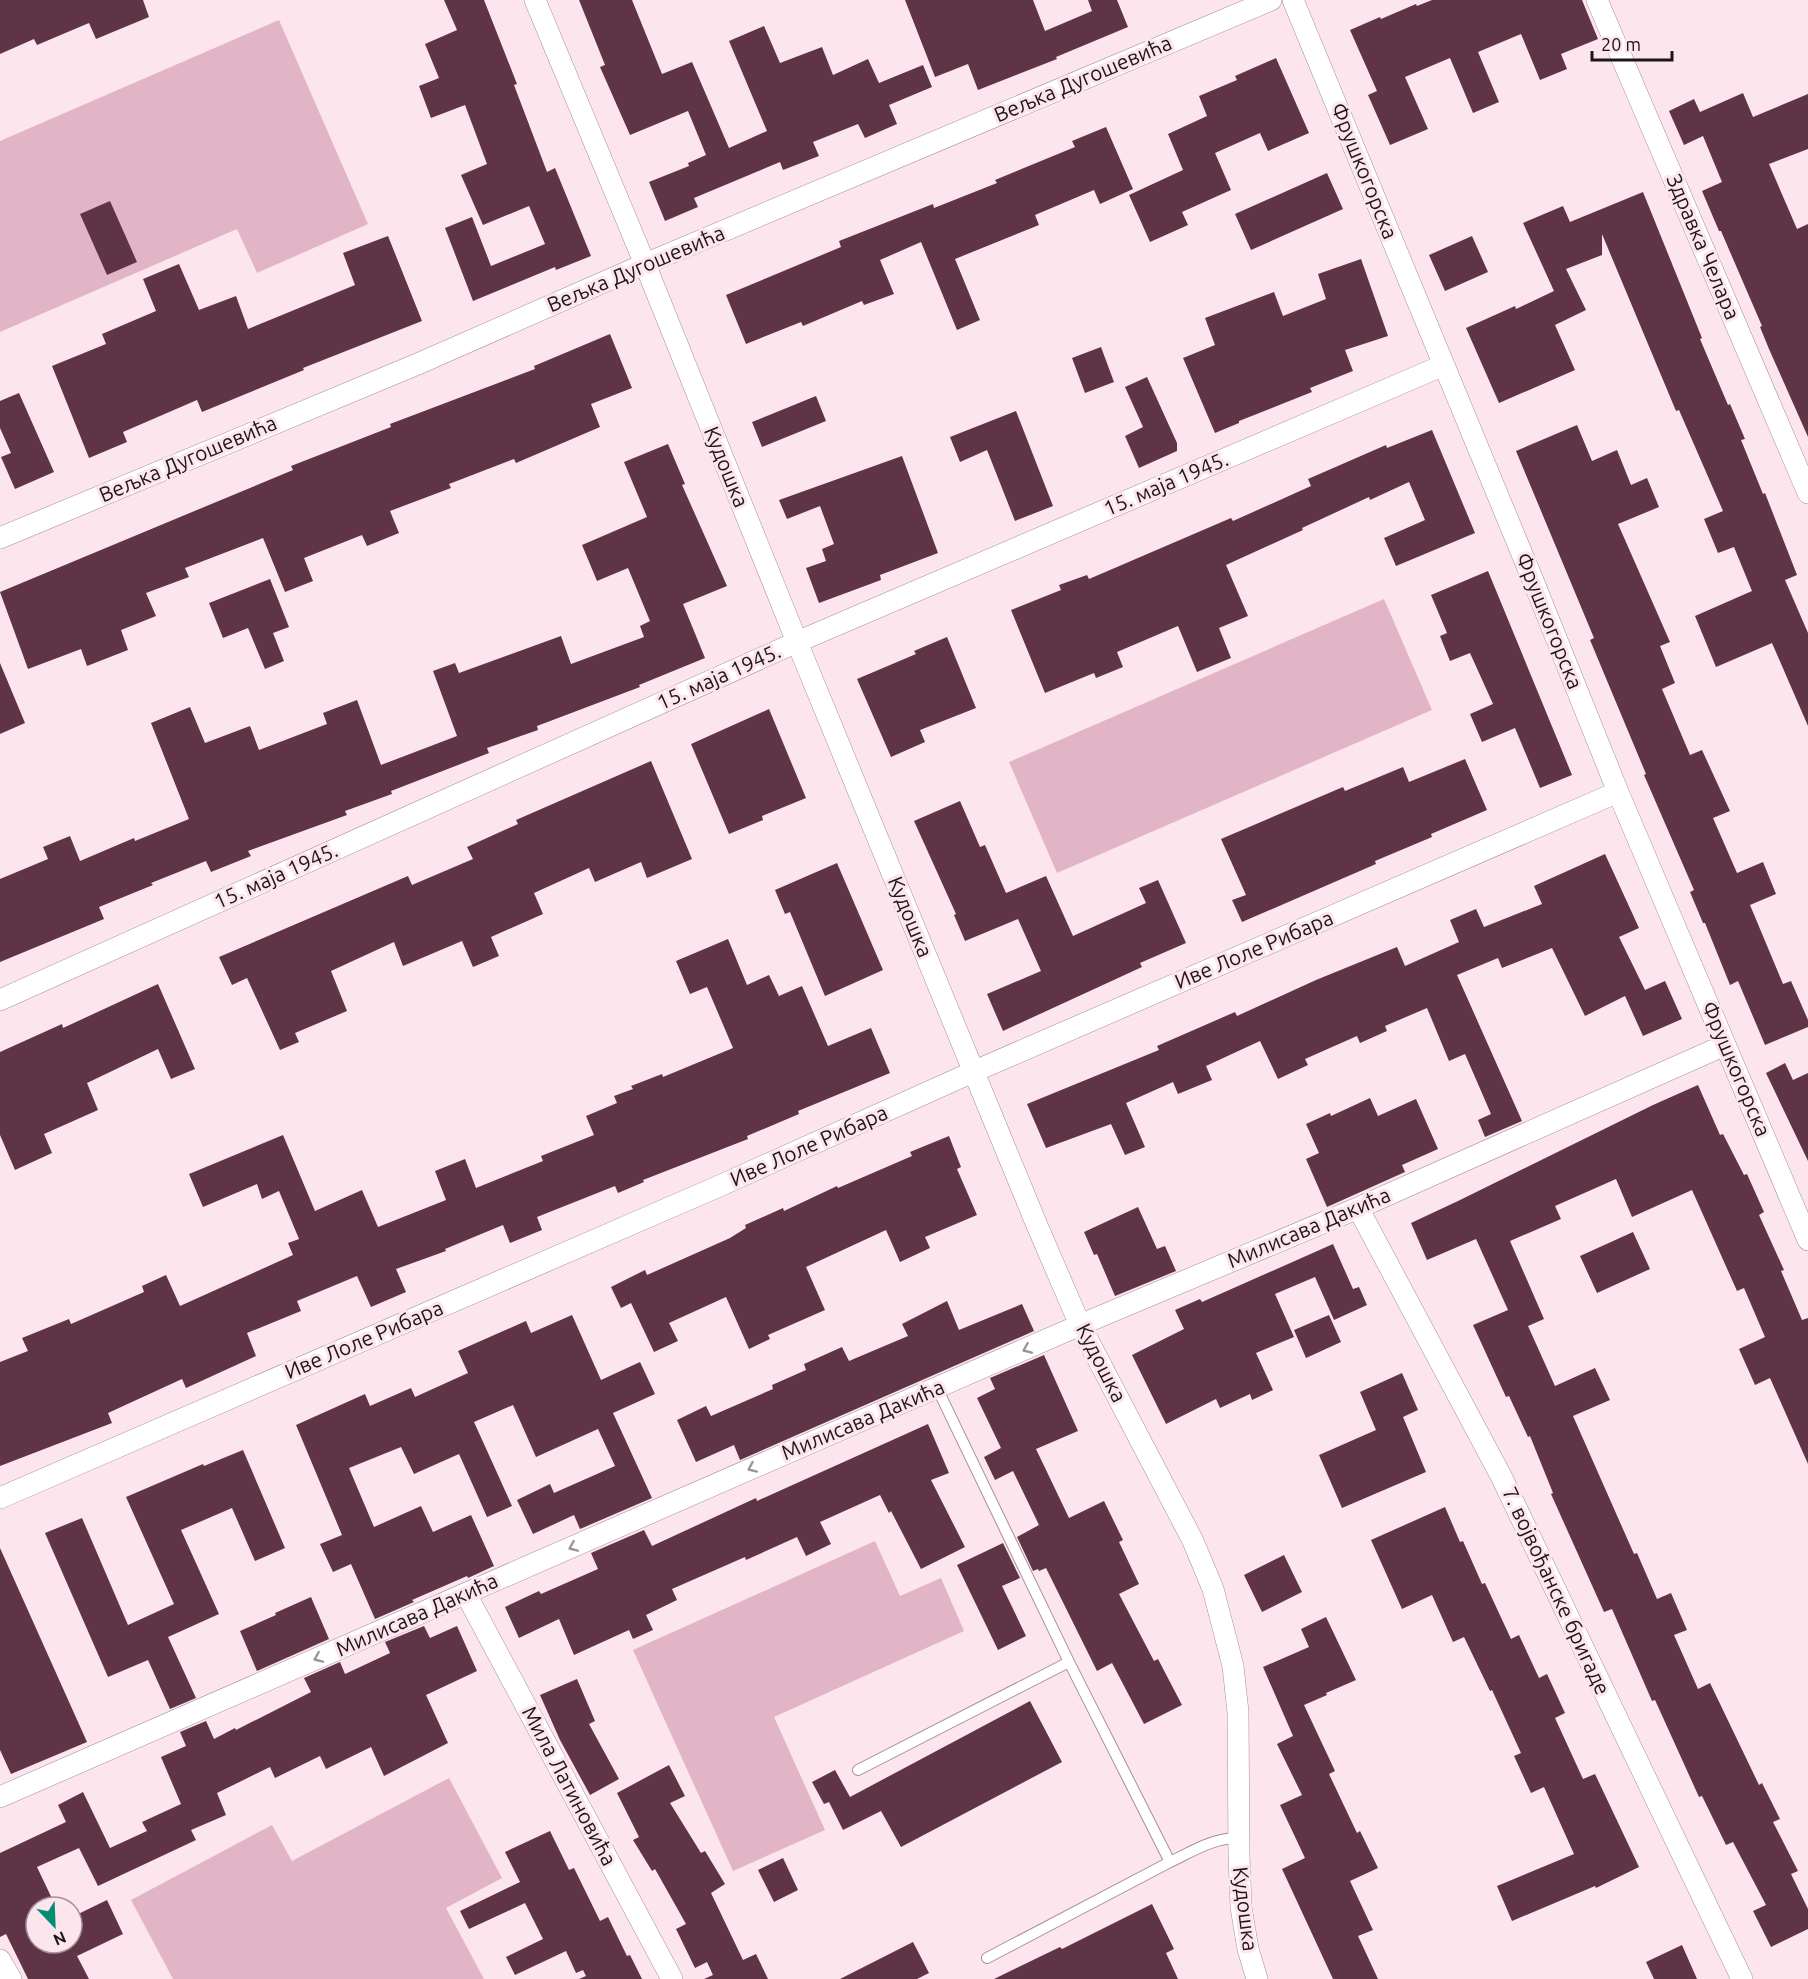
<svg xmlns="http://www.w3.org/2000/svg" width="1808" height="1979" font-family="Ubuntu,sans-serif">
	<style>
		.green { fill: #e2b5c6 }
		.building { fill: #603447 }
		.lines { fill: none; stroke-linecap: round; stroke-linejoin: round }
		.lane-casing { stroke: #a59097; stroke-width: 12 }
		.street-casing { stroke: #a59097; stroke-width: 22 }
		.lane { stroke: #fff; stroke-width: 10 }
		.street { stroke: #fff; stroke-width: 21 }
		.oneway { stroke: #999698 }
		.labels { text-anchor: middle; stroke-width: 6; stroke-linejoin: round; paint-order: stroke }
		.street-label { font-size: 21px; fill: #1d1619; stroke: #fce5ed }
	</style>
	<rect width="100%" height="100%" fill="#fce5ed"/>
	<path class="green" d="M279,20l89,204 -111,49 -20,-44 -237,103v-191z
		M1384,599l48,111 -375,163 -48,-111z
		M875,1541l25,55 41,-18 23,53 -190,86 51,113 -92,41 -100,-221z
		M449,1778l53,100 -56,30 38,71h-311l-42,-79 141,-75 20,36z"/>
	<path class="building" d="M0,0h143l6,17 -53,22 -7,-16 -52,22 -3,-6 -34,15z
		M444,0h40l33,84 -3,1 33,87 8,-4 36,88 -35,14 -1,-3 -82,34 -28,-73 27,-11 19,49 54,-22 -16,-38 -46,19 -22,-50 26,-11 -22,-59 -34,13 -12,-32 20,-8 -14,-34 32,-14z
		M579,0h53l30,74 30,-12 37,86 38,-17 -38,-90 35,-15 16,37 42,-16 11,28 35,-16 11,24 44,-18 9,22 -43,18 8,19 -32,14 -7,-14 -45,18 6,14 -36,14 -3,-8 -86,36 4,9 -33,14 -16,-39 40,-16 -1,-3 18,-8 -18,-44 -58,24 -30,-68 5,-2z
		M905,0h128l12,31 47,-20 -4,-11h29l11,27 -72,30 1,2 -79,31 -10,-26 -33,13z
		M1432,0h150l16,39 -37,15 6,15 -27,11 -19,-46 -43,18 21,50 -26,11 -23,-55 -45,19 23,52 -38,16 -22,-50 9,-4 -27,-61 30,-13 1,2 35,-15 1,2z
		M1276,58l33,75 -41,18 -8,-18 -45,20 16,37 -49,22 6,13 -38,17 -21,-47 54,-25 -15,-36 39,-18 -8,-20 38,-16 -2,-4z
		M1743,93l10,24 55,-23v55l-39,15 28,65 11,-5v213l-39,-88 -9,-22 2,-1 -41,-95h-2l-17,-40 20,-9 -19,-46 -19,9 -15,-34 25,-12 6,13z
		M1106,127l27,62 -33,15 -6,-14 -59,25 4,10 -84,34 25,61 -23,10 -36,-88 -41,18 14,34 -30,11 -2,-4 -59,25 -2,-4 -55,22 -20,-49 115,-48 -2,-6 94,-37 1,4 63,-25 -2,-3 80,-33 -3,-6z
		M1327,173l16,36 -92,41 -16,-36z
		M1643,192l59,146 -2,1 28,66 2,-1 15,35 -4,1 22,54 2,-1 32,82 -12,5 23,53v93l-36,-83 -56,24 -21,-51 57,-25 -18,-44 -16,6 -14,-34 19,-8 -44,-101 -3,1 -74,-177v21l-36,14 20,41 -31,15 20,45 -76,33 -33,-75 49,-22 1,3 38,-18 -31,-68 40,-17 7,16z
		M110,201l27,61 -30,13 -27,-61z
		M388,236l34,85 -119,47 1,2 -102,42 -5,-12 -74,32 4,10 -38,16 -37,-92 54,-22 -4,-10 54,-23 -13,-32 36,-15 20,46 37,-14 12,33 107,-44 -12,-32z
		M1472,236l16,36 -43,19 -16,-36z
		M1361,259l27,77 -43,14 8,21 -43,17 2,4 -73,29v2l-24,10 -32,-75 32,-13 -10,-27 69,-26 9,24 43,-17 -8,-25z
		M610,334l22,54 -41,16 9,23 -84,36 -2,-4 -65,25 2,4 -61,23 9,22 -32,13 -5,-11 -58,23 9,23 -28,11 -22,-54 -78,30 4,9 -43,16 10,23 -35,14 7,20 -41,16 -6,-17 -53,20 -28,-77 293,-122 -2,-4 100,-39 -1,-3 145,-55 -1,-3z
		M1101,347l13,35 -29,11 -13,-35z
		M1147,377l30,66v8l-38,17 -14,-32 18,-9 -18,-40z
		M19,393l35,79 -39,17 -14,-32 10,-4 -11,-25v-27z
		M816,396l10,25 -64,26 -10,-25z
		M1016,411l37,95 -38,15 -28,-71 -27,12 -10,-25z
		M1577,425l15,36 25,-11 14,35 16,-7 12,29 -41,17 52,118 -10,4 15,37 -13,6 28,66 12,-5 28,61 -17,7 24,55 26,-11 13,32 -26,11 33,79 8,-3 17,39v7l-43,18 -27,-64 -8,4 -25,-62h-2l-13,-31 4,-2 -50,-115 2,-1 -56,-134 4,-2 -78,-187z
		M1432,430l43,103 -79,33 -12,-28 41,-18 -16,-38 -39,18 -1,-3 -67,31 1,2 -77,35 22,51 -29,12 12,30 -34,14 -19,-46 -61,26 6,15 -27,11 -2,-5 -49,20 -34,-83 50,-20 -2,-5 28,-10 2,4 142,-61 2,3 78,-35 -3,-7 78,-34 1,3z
		M668,444l17,40 -3,1 45,101 -44,18 22,54 -66,27 1,2 -103,39 1,4 -51,18 2,5 -98,38 1,3 -47,17 2,4 -99,36 3,5 -40,16 -5,-11 -55,22 2,2 -54,22 5,12 -104,43v-83l48,-20 -5,-12 27,-11 10,25 54,-23 1,3 54,-22 -38,-96 39,-16 15,36 45,-17 9,24 68,-26 -4,-11 34,-13 24,65 76,-29 -24,-65 22,-8 4,10 102,-37 10,28 73,-27 -4,-11 10,-5 -22,-53 -31,13 -15,-36 65,-28 -23,-55z
		M902,456l36,97 -58,22 1,5 -62,23 -13,-35 20,-7 -4,-12 12,-5 -14,-38 -33,13 -8,-19z
		M1488,571l84,204 -32,13 -25,-60 -33,14 -12,-28 23,-10 -23,-51 -20,8 -10,-25 7,-3 -16,-38z
		M270,579l19,48 -16,6 11,28 -19,8 -17,-41 -25,10 -14,-35z
		M947,637l29,71 -56,22 5,12 -34,15 -34,-78 59,-25 -2,-3z
		M0,663l25,60 -25,11z
		M769,709l37,89 -44,18 1,4 -34,14 -38,-90z
		M1465,759l22,51 -56,24 1,3 -57,24 1,3 -134,58 -10,-22 14,-5 -25,-56 122,-52 2,4 58,-24 6,15z
		M651,761l41,98 -45,19 -6,-16 -46,20 -6,-14 -55,25 9,21 -52,23 8,19 -26,11 -11,-26 -59,25 -9,-24 -63,29 16,40 -52,22 4,9 -19,8 -33,-72 -15,7 -13,-28 189,-81 4,9 61,-26 -6,-12 51,-23 -2,-4z
		M960,801l20,46 5,-2 21,48 40,-17 27,60 73,-33 -7,-15 19,-8 28,63 -46,20 2,4 -139,64 -16,-37 54,-23 -23,-52 -53,22 -11,-26 2,-1 -42,-93z
		M1605,854l34,74 -20,9 26,53 20,-9 17,38 -39,17 -18,-40 -40,20 -33,-68 -50,20 -4,-10 -41,17 65,146 -37,16 -7,-17 13,-6 -26,-60 -16,7 -22,-53 -42,18 2,5 -27,12 -3,-7 -52,23 3,6 -30,14 -18,-38 -54,25 6,14 -34,14 -5,-12 -47,21 19,44 -20,8 -14,-31 -65,24 -19,-44 132,-54 -2,-4 78,-34 2,4 79,-36 81,-33 8,19 54,-24 -9,-22 26,-11 8,18 58,-23 -8,-18z
		M837,863l46,107 -58,26 -35,-84 -5,2 -10,-24z
		M728,939l19,46 22,-10 10,21 23,-10 26,60 43,-18 19,45 -92,38 1,3 -52,22 1,3 -105,41 1,2 -26,11 -3,-7 -78,31 5,13 -32,13 -7,-18 -58,24 1,2 -50,18 10,23 -35,15 -14,-31 -60,25 4,10 -54,22 9,23 -70,32 -4,-9 -74,34 4,10 -112,43v-104l28,-11 -6,-13 47,-19 2,5 73,-32 -2,-6 24,-11 14,31 113,-51 -5,-12 11,-4 -20,-48 -17,8 -5,-15 -54,23 -14,-33 94,-39 32,76 47,-21 16,37 68,-27 -11,-29 30,-12 11,29 67,-27 -2,-5 53,-21 -8,-19 31,-13 -3,-7 19,-7 -2,-3 31,-12 1,3 70,-29 -26,-61 -17,7 -14,-33z
		M158,984l37,85 -24,10 -13,-30 -71,34 11,27 -54,24 8,19 -37,17 -15,-35v-83l62,-28 1,4z
		M1785,1063l8,17 15,-7v88l-42,-88z
		M1698,1085l22,50 3,-1 21,41 3,-1 17,38 -5,3 25,55 -3,1 21,49 6,-2v146l-38,-86 -15,7 -16,-36 26,-12 -21,-49 -7,3 -45,-101 -60,27 -16,-38 -61,27 6,13 -51,22 34,78 -16,7 27,60 40,-18 15,32 -37,16 61,138 3,-1 20,46 14,-6 16,37 -13,5 24,54 12,-6 49,102 3,-2 18,36 -7,3 25,49 -7,3 17,35v20l-37,18 -18,-36 13,-6 -33,-63 -7,3 -24,-49 -3,1 -44,-97 -3,1 -40,-92 -8,3 -53,-118 2,-1 -23,-57 -2,1 -19,-41 -3,1 -33,-72 35,-15 -32,-71 -49,21 -16,-37 47,-22 195,-96z
		M1370,1098l8,18 38,-17 22,50 -36,16 3,7 -78,35 -21,-48 13,-6 -13,-29 24,-11 1,3z
		M949,1136l12,31 -4,2 20,46 -52,22 5,11 -30,14 -14,-32 -80,37 19,43 -57,25 2,4 -21,10 -23,-52 -57,26 9,18 -24,11 -23,-49 -10,5 -10,-21 34,-17 2,5 83,-37 16,-10 -1,-3 38,-17 1,3 53,-25 1,2 74,-32 -2,-4z
		M1138,1207l19,42 8,-3 11,25 -61,25 -18,-42 -3,1 -10,-23z
		M1633,1232l17,37 -53,24 -17,-37z
		M1333,1244l20,45 6,-2 8,18 -33,15 -19,-43 -40,17 19,43 -38,16 17,37 -21,10 -2,-6 -30,14 -4,-9 -50,25 -34,-69 52,-26 -9,-19 25,-11 2,3z
		M947,1301l12,29 63,-26 12,27 -294,129 -6,-15 -38,17 -19,-42 29,-14 5,10 62,-27 -1,-4 34,-15 -2,-6 38,-17 7,14 59,-25 -6,-12z
		M572,1315l29,65 39,-18 15,32 -42,19 39,85 -72,31 -6,-14 -41,19 -16,-34 33,-16 4,9 61,-27 -17,-37 -62,28 -23,-52 -39,17 38,84 -25,11 -28,-63 -45,20 -13,-27 -52,21 25,59 47,-21 12,26 38,-17 23,51 -26,12 -1,-2 -55,24 2,2 -39,17 -24,-55 -18,8 -13,-28 22,-9 -46,-110 69,-31 5,12 41,-18 4,9 53,-24 -10,-22 68,-30 5,12z
		M1329,1315l12,27 -35,16 -12,-28z
		M1044,1355l34,76 -42,18 33,69 35,-17 19,39 -4,2 20,42 -20,10 35,67 4,-2 24,46 -38,19 -32,-61 -15,8 -51,-103 -7,3 -1,-2 -5,2 -16,-34 22,-12 -26,-54 -18,9 -11,-23 17,-9 -24,-50 18,-9 -5,-11z
		M1402,1373l16,37 -15,7 23,55 -84,36 -23,-53 57,-25 -16,-38z
		M928,1424l21,49 -18,7 34,67 -44,22 -30,-58 -2,2 -9,-18 -60,27 11,22 -25,12 -9,-19 -51,23 -1,-3 -73,32 5,11 -31,15 7,15 -20,9 -4,-9 -55,25 -15,-36 -40,19 -14,-31 34,-16 2,3 57,-25 -7,-16 53,-23 8,16 104,-48 1,3z
		M243,1450l42,98 -30,13 -23,-53 -51,22 38,84 -51,23 28,61 -26,11 -22,-49 -40,17 -63,-144 37,-15 46,107 46,-21 -48,-107 77,-33 1,2z
		M1445,1507l15,35 3,-1 19,43 3,-1 26,56 8,-4 20,43 8,-4 18,39 -10,5 28,61 12,-5 44,93 -43,21 -1,-2 -83,35 -15,-35 77,-32 -30,-67 -13,6 -17,-37 7,-3 -29,-63 -2,1 -26,-54 -11,5 -21,-47 -30,14 -31,-69z
		M1003,1543l17,35 -18,8 24,50 -28,14 -41,-85z
		M0,1548l87,194 -76,32 -11,-24z
		M1284,1555l18,37 -40,20 -18,-37z
		M311,1597l18,42 -72,32 -17,-40 36,-16 -1,-2z
		M1326,1617l30,63 -30,13 1,2 -23,10 31,66 -6,3 28,59 3,-2 18,37 -28,13 23,49 -15,6 20,43h-45l-51,-110 23,-11 -25,-53 22,-10 -25,-51 16,-8 -30,-69 46,-20 -8,-18z
		M424,1626l6,12 27,-12 20,45 -51,24 22,48 -64,33 -13,-29 -45,22 -6,-13 -45,22 -5,-11 -53,26 9,22 -35,15 5,10 -98,46 -19,-38 -42,19 19,40h-20v36h36v-26l35,-17 16,34 -46,22 12,23h-61l-22,-45 -6,3v-84l66,-31 -8,-17 25,-13 27,56 37,-17 -5,-9 39,-18 -20,-47 25,-11 -6,-14 26,-11 8,18 21,-11 1,2 75,-38 -7,-14 36,-16 5,12 45,-21 -5,-11z
		M577,1679l18,42 -6,3 30,55 -29,16 -30,-55 -20,-45z
		M1030,1701l32,61 -161,85 -20,-36 -38,19 -14,-28 -5,2 -12,-22 23,-12 15,27z
		M669,1765l16,31 -15,7 31,50 4,-2 20,33 -14,9 32,67 13,-6 12,25h-64l9,-4 -6,-13 -12,6 -19,-39 10,-5 -31,-55 -3,2 -19,-31 6,-3 -22,-44z
		M550,1831l19,39 5,-2 26,53 8,-4 19,39 3,-1 12,24h-63l7,-3 -3,-6 -7,3 -10,-22 -51,24 -9,-18 37,-18 -18,-36 -56,26 -9,-18 60,-29 -15,-30z
		M783,1858l15,32 -24,12 -16,-32z
		M1152,1904l22,45 -8,4 12,26h-184l66,-32 2,2z
		M913,1942l16,31 -12,6h-77z
		M1682,1945l15,34h-43l-8,-17z"/>
	<g class="lines">
		<defs>
			<path id="lane" d="M937,1388l132,274 101,200c23,-11 43,-24 68,-24
				M858,1770l211,-108
				M987,1958l183,-96"/>
			<path id="street" d="M535,0l110,264 152,378 239,581 44,102 113,216 20,48 20,77 5,46 1,144 2,51 7,42 9,30
				M1293,0l239,578 86,214 190,448
				M1597,0l211,493
				M0,538l420,-175 225,-99 626,-264
				M0,1000l797,-358 647,-277
				M1358,1208l143,268 241,503
				M0,1498l717,-311 258,-116 643,-279
				M466,1594l206,385
				M0,1797l1080,-472 278,-117 367,-163
				M0,1960l11,19"/>
		</defs>
		<use href="#lane" class="lane-casing"/>
		<use href="#street" class="street-casing"/>
		<use href="#lane" class="lane"/>
		<use href="#street" class="street"/>
	</g>
	<defs><path id="oneway-chevron" d="M-2-3.5L2.5 0L-2 3.5" fill="none" stroke-width="1.6" stroke-linecap="round" stroke-linejoin="round" transform="scale(1.5)"/></defs>
	<g class="oneway">
		<use href="#oneway-chevron" transform="translate(1027 1349) rotate(157)"/>
		<use href="#oneway-chevron" transform="translate(752 1468) rotate(156)"/>
		<use href="#oneway-chevron" transform="translate(573 1547) rotate(157)"/>
		<use href="#oneway-chevron" transform="translate(318 1658) rotate(157)"/>
	</g>
	<g class="labels">
		<g class="street-label">
			<text transform="translate(1083 79) rotate(-23)" y="7">Вељка Дугошевића</text>
			<text transform="translate(1364 171) rotate(68)" y="7">Фрушкогорска</text>
			<text transform="translate(1703 247) rotate(67)" y="7">Здравка Челара</text>
			<text transform="translate(636 269) rotate(-23)" y="7">Вељка Дугошевића</text>
			<text transform="translate(188 459) rotate(-23)" y="7">Вељка Дугошевића</text>
			<text transform="translate(726 467) rotate(68)" y="7">Кудошка</text>
			<text transform="translate(1166 484) rotate(-23)" y="7">15. маја 1945.</text>
			<text transform="translate(1549 621) rotate(68)" y="7">Фрушкогорска</text>
			<text transform="translate(719 677) rotate(-24)" y="7">15. маја 1945.</text>
			<text transform="translate(276 876) rotate(-24)" y="7">15. маја 1945.</text>
			<text transform="translate(910 917) rotate(68)" y="7">Кудошка</text>
			<text transform="translate(1254 950) rotate(-23)" y="7">Иве Лоле Рибара</text>
			<text transform="translate(1736 1069) rotate(67)" y="7">Фрушкогорска</text>
			<text transform="translate(809 1146) rotate(-24)" y="7">Иве Лоле Рибара</text>
			<text transform="translate(1309 1228) rotate(-23)" y="7">Милисава Дакића</text>
			<text transform="translate(364 1340) rotate(-23)" y="7">Иве Лоле Рибара</text>
			<text transform="translate(1101 1363) rotate(63)" y="7">Кудошка</text>
			<text transform="translate(863 1420) rotate(-23)" y="7">Милисава Дакића</text>
			<text transform="translate(1556 1591) rotate(65)" y="7">7. војвођанске бригаде</text>
			<text transform="translate(417 1615) rotate(-24)" y="7">Милисава Дакића</text>
			<text transform="translate(569 1786) rotate(62)" y="7">Мила Латиновића</text>
			<text transform="translate(1245 1909) rotate(83)" y="7">Кудошка</text>
		</g>
	</g>
	<g transform="translate(54 1925) rotate(157)"><circle r="28" fill="#fce5ed" stroke="#a39298" stroke-width="1.5"/>
	<path d="M0-4.5L10 22L0 15L-10 22Z" fill="#058d73"/>
	<text y="-9" font-size="16" font-weight="bold" text-anchor="middle" fill="#1d1619">N</text>
	</g>
	<path d="M1592 51v9h80v-9" fill="none" stroke="#1d1619" stroke-width="3"/>
	<text x="1601" y="51" font-size="18" fill="#1d1619" stroke="#fce5ed" stroke-width="4.5" paint-order="stroke">20 m</text>
</svg>
